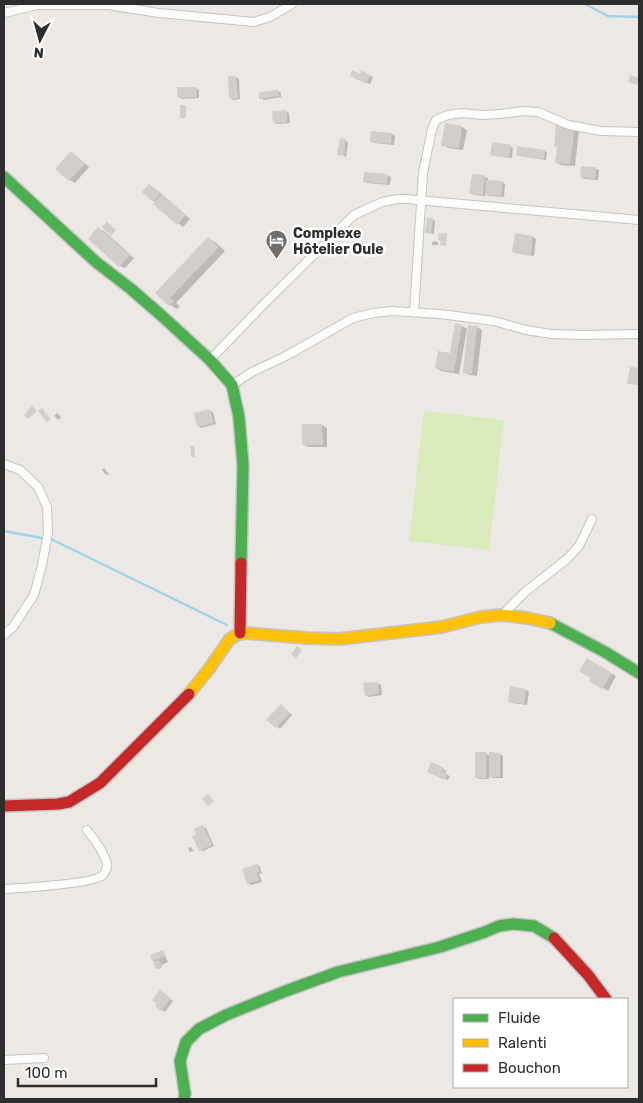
<svg xmlns="http://www.w3.org/2000/svg" width="643" height="1103" font-family="Rubik,sans-serif">
	<style>
		.pitch { fill: #d9eabb }
		.shadow { fill: #0003 }
		.lines { fill: none; stroke-linecap: round; stroke-linejoin: round }
		.stream { stroke: #99d6ec; stroke-width: 2.5 }
		.building { fill: #d1cecb }
		.street-casing { stroke: #c5c4c5; stroke-width: 10 }
		.fast-casing { stroke: #c5c4c5; stroke-width: 14 }
		.slow-casing { stroke: #c5c4c5; stroke-width: 14 }
		.jam-casing { stroke: #c5c4c5; stroke-width: 14 }
		.street { stroke: #fcfcfb; stroke-width: 8 }
		.fast { stroke: #4caf50; stroke-width: 11 }
		.slow { stroke: #ffc107; stroke-width: 11 }
		.jam { stroke: #c62828; stroke-width: 11 }
		.labels { text-anchor: middle; stroke-width: 5; stroke-linejoin: round; paint-order: stroke }
		.poi-label { font-size: 14px; font-weight: bold; fill: #2e2e2e; stroke: #fff; text-anchor: start }
	</style>
	<rect width="100%" height="100%" fill="#ece8e4"/>
	<path class="pitch" d="M424,411l80,9 -15,130 -80,-9z"/>
	<path class="shadow" d="M362,72l11,5 -3,7 -16,-7 7,-2z
		M236,77l3,2 1,20 -7,1 -3,-2z
		M196,88l3,2v8l-17,1 -3,-2z
		M278,91l3,2v4l-17,3 -3,-2z
		M286,112l3,1 1,10 -13,1 -3,-2z
		M446,124l16,3 5,3 -4,20 -15,-2 -5,-3z
		M558,125l21,5 -4,36 -14,-1 -5,-3 2,-14 -3,-2z
		M372,132l20,2 3,2 -1,9 -20,-2 -3,-2z
		M345,140l3,2 -2,15 -7,-3z
		M510,146l3,2 -1,10 -17,-2 -3,-1z
		M544,151l3,1 -1,8 -26,-4 -3,-1z
		M71,153l5,3 13,11 -14,16 -5,-3 -13,-11z
		M582,167l14,2 3,1 -1,10 -14,-1 -3,-2z
		M365,173l23,3 3,1 -1,8 -23,-2 -3,-2z
		M473,175l12,2 3,1v3l14,1 3,2 -1,13 -15,-1 -3,-2 -1,2 -11,-1 -3,-2z
		M153,187l37,32 -7,8 -28,-23 1,-2 -2,-1z
		M432,219l3,2 -1,13 -8,-2z
		M99,229l5,2 30,27 -9,10 -5,-2z
		M516,235l17,2 3,2 -2,17 -18,-3 -3,-1z
		M209,239l6,3 10,9 -49,52 4,3 -3,3 -7,-4 -13,-12z
		M433,241l5,1v3h-6z
		M462,326l5,3 -8,45 -18,-3 -5,-3 15,-14z
		M477,327l5,3 -5,46 -7,-1 -5,-3z
		M210,411l3,1 3,12 -15,4 -3,-2z
		M57,413l4,4 -3,3 -4,-4z
		M322,425l5,3v19h-18l-5,-2z
		M104,468l5,6 -3,1 -4,-5z
		M587,660l29,16 -8,15 -17,-10 2,-4z
		M377,683l4,2 1,10 -13,2 -3,-2z
		M526,690l3,2 -2,13 -15,-2 -3,-2z
		M284,708l8,7 -12,14 -12,-9z
		M486,754l5,2v-2h9l3,2v22h-10l-4,-3v4h-10l-3,-2z
		M443,769l3,2 -1,3 5,2 -2,4 -17,-7z
		M203,827l3,1 8,18 -11,5 -3,-1z
		M191,847l3,4 -4,1 -2,-4z
		M257,865l3,2 2,6 -3,1 3,8 -11,3 -3,-2z
		M163,952l5,10 -6,3v2l-4,2 -1,-1 -1,-6 -3,-2z
		M163,993l10,8 -8,11 -8,-6z"/>
	<g class="lines">
		<path class="stream" d="M585,4l23,12 31,1
			M4,531l49,9 174,85"/>
	</g>
	<path class="building" d="M352,70l8,4 1,-4 9,5 -4,9 -16,-8z
		M630,75l9,3 -2,7 -9,-3z
		M228,76h8l2,22 -9,1z
		M177,87h19l1,10 -19,1z
		M278,90l1,6 -20,3v-7z
		M180,105h6v13h-6z
		M287,110v12l-14,1 -1,-12z
		M445,123l17,3 -3,22 -18,-2z
		M556,124l19,2 -5,38 -15,-1 2,-16h-3z
		M371,131l21,2 -1,11 -21,-2z
		M340,138l6,1 -2,17 -7,-1z
		M492,142l19,3 -2,13 -19,-3z
		M517,146l28,4 -1,9 -28,-4z
		M71,151l14,13 -16,17 -14,-12z
		M581,166l15,1 -1,12 -15,-2z
		M364,172l24,2 -1,10 -24,-2z
		M472,174l13,1 -2,20 -14,-1z
		M486,180l17,1 -2,15 -16,-1z
		M149,184l12,9 -8,9 -11,-10z
		M162,194l24,21 -9,10 -24,-21z
		M427,218h6l-2,16 -6,-1z
		M107,222l9,8 -5,6 -9,-9z
		M98,227l32,28 -11,12 -31,-28z
		M439,233l8,1 -1,12 -6,-1 1,-4 -3,-1z
		M515,233l18,3 -2,19 -19,-3z
		M208,237l11,10 -49,51 4,3 -5,5 -14,-13z
		M455,323l7,2 -8,47 -19,-4 3,-17 12,2z
		M468,325l9,1 -5,48 -9,-1z
		M630,367l9,1v17l-12,-1z
		M32,406l5,5 -9,8 -4,-4z
		M42,408l9,11 -4,3 -9,-11z
		M210,409l4,14 -17,4 -3,-14z
		M302,424h20l1,21h-21z
		M190,446h4l1,11h-4z
		M297,646l5,4 -6,8 -5,-4z
		M587,658l25,15 -10,16 -13,-8 2,-3 -12,-7z
		M378,682l1,12 -14,2 -2,-13z
		M510,686l16,3 -2,15 -16,-2z
		M281,704l9,9 -14,15 -10,-8z
		M475,752h11v26h-11z
		M489,752l11,1v24h-11z
		M431,762l13,6 -2,3 5,2 -2,7 -18,-8z
		M208,794l6,7 -6,5 -6,-7z
		M203,825l9,20 -13,6 -7,-15 4,-2 -2,-5z
		M257,864l3,8 -3,1 2,7 -12,4 -5,-15z
		M163,950l3,6 -14,5 -2,-6z
		M159,960l3,6 -6,3 -3,-7z
		M160,990l11,8 -10,13 -6,-5 2,-2 -5,-4z"/>
	<g class="lines">
		<defs>
			<path id="street" d="M4,13l33,-8h71l51,8 95,9 16,-5 22,-13
				M414,312l9,-139 9,-44 4,-9 12,-5 13,-2 22,2 16,-1 25,-3 14,1 31,13 32,6 38,1
				M210,360l53,-55 91,-90 28,-13 16,-3h8l233,21
				M232,385l20,-13 34,-16 67,-38 20,-5 19,-2 48,3 54,7 32,9 25,4 33,1 55,-1
				M4,464l16,6 18,17 9,20 1,26 -6,32 -8,30 -21,32 -9,8
				M502,615l23,-23 42,-33 12,-13 13,-27
				M4,889c17,-1 90,-5 99,-14 2,-2 3,-6 4,-7 1,-12 -13,-28 -20,-38
				M4,1060l40,-2"/>
			<path id="fast" d="M4,177l92,85 35,27 31,27 48,44 22,25 7,32 4,48 -2,98
				M550,623l55,29 34,21
				M184,1099l1,-5 -5,-33 6,-19 13,-13 27,-14 57,-23 55,-20 102,-25 45,-15 14,-6 14,-2 21,2 20,12"/>
			<path id="slow" d="M189,694l20,-25 20,-29 7,-5 9,-2 62,5 32,1 103,-12 39,-10 21,-2 25,3 23,5"/>
			<path id="jam" d="M240,633l1,-70
				M4,806l54,-2 11,-2 31,-19 89,-89
				M554,938l34,37 18,24"/>
		</defs>
		<use href="#street" class="street-casing"/>
		<use href="#fast" class="fast-casing"/>
		<use href="#slow" class="slow-casing"/>
		<use href="#jam" class="jam-casing"/>
		<use href="#street" class="street"/>
		<use href="#fast" class="fast"/>
		<use href="#slow" class="slow"/>
		<use href="#jam" class="jam"/>
	</g>
	<defs>
		<symbol id="hotel-pin" viewBox="-11 -11 22 30"><path d="M0 17L-7.5 6A9.5 9.5 0 1 1 7.5 6Z" fill="#706f6e" stroke="#fff"/><path d="M-6-4.5h1.5V1H6V5H4.5V3h-9V5H-6ZM-4 0a1.8 1.8 0 1 1 3.6 0ZM.5 0V-2.5h3Q6-2.5 6 0Z" fill="#fff"/></symbol>
	</defs>
	<g fill-rule="evenodd">
		<use href="#hotel-pin" x="264" y="228" width="25" height="34"/>
	</g>
	<g class="labels">
		<g class="poi-label">
			<text x="293" y="238">Complexe<tspan x="293" dy="16">Hôtelier Oule</tspan></text>
		</g>
	</g>
	<rect width="643" height="1103" fill="none" stroke="#2e2e2e" stroke-width="10"/>
	<rect x="453" y="998" width="175" height="90" fill="#ffffff" stroke="#ababab"/>
	<rect x="463" y="1014" width="25" height="8" fill="#4caf50" stroke="#ababab"/>
	<text x="498" y="1023" font-size="15" fill="#2e2e2e">Fluide</text>
	<rect x="463" y="1039" width="25" height="8" fill="#ffc107" stroke="#ababab"/>
	<text x="498" y="1048" font-size="15" fill="#2e2e2e">Ralenti</text>
	<rect x="463" y="1064" width="25" height="8" fill="#c62828" stroke="#ababab"/>
	<text x="498" y="1073" font-size="15" fill="#2e2e2e">Bouchon</text>
	<g transform="translate(40 40) rotate(186)" stroke="#ffffff" stroke-width="4" paint-order="stroke">
	<path d="M0-4L9 19L0 12L-9 19Z" fill="#2e2e2e"/>
	<text y="-8" font-size="14" font-weight="bold" text-anchor="middle" fill="#2e2e2e">N</text>
	</g>
	<path d="M18 1078v8h138v-8" fill="none" stroke="#2e2e2e" stroke-width="2.5"/>
	<text x="25" y="1078" font-size="15" fill="#2e2e2e" stroke="#ffffff" stroke-width="4" paint-order="stroke">100 m</text>
</svg>
